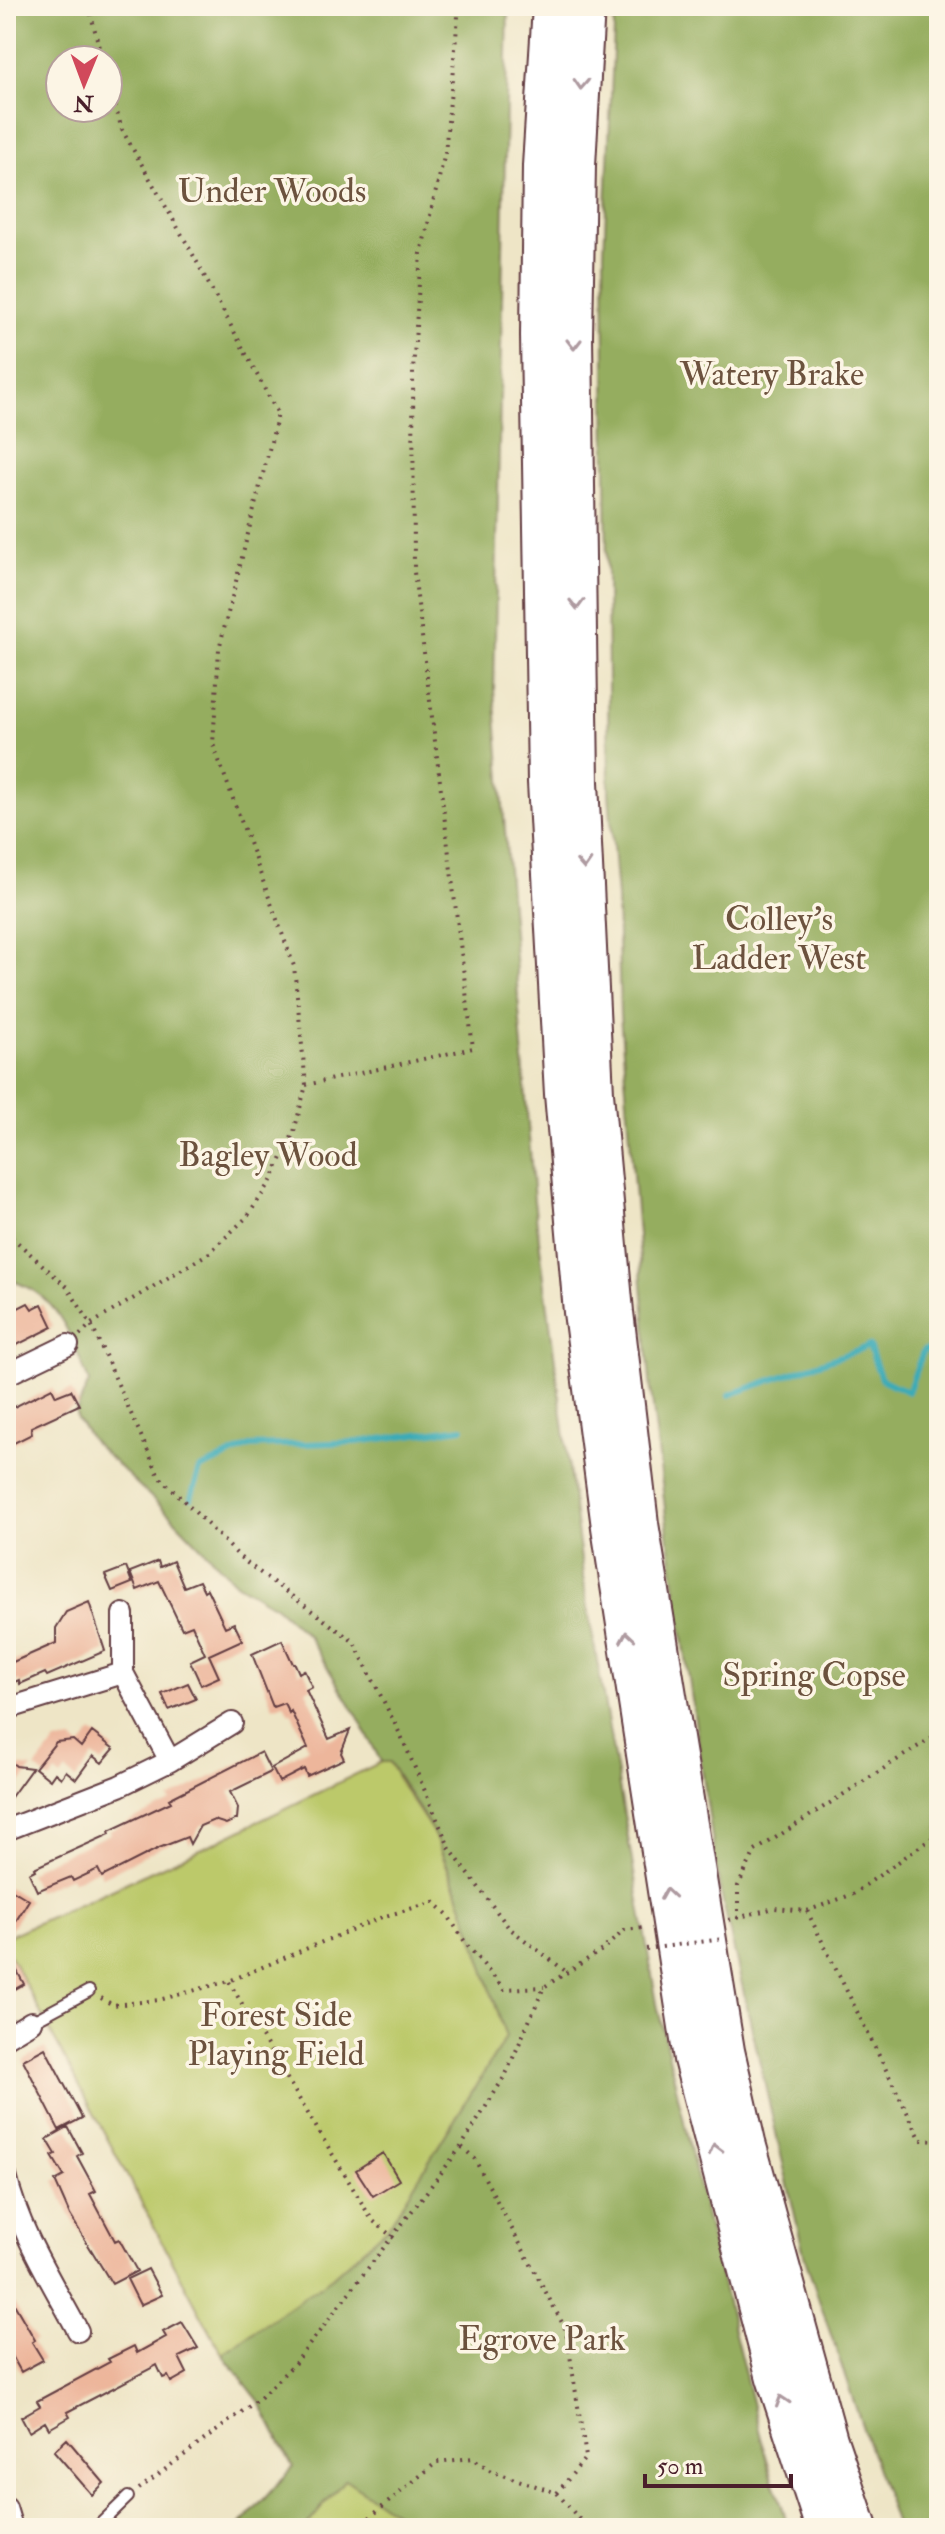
<svg xmlns="http://www.w3.org/2000/svg" width="945" height="2534" font-family="'IM FELL Double Pica',serif">
	<style>
		.green { fill: #bcc96b; stroke: #83744b; stroke-width: 2 }
		.forest { fill: #95ad5f; stroke: #706645; stroke-width: 2; fill-rule: evenodd }
		.lines { fill: none; stroke-linecap: round; stroke-linejoin: round }
		.stream { stroke: #3babb7; stroke-width: 6 }
		.building { fill: #edb69b }
		.lane-casing { stroke: #633d42; stroke-width: 14 }
		.street-casing { stroke: #633d42; stroke-width: 24 }
		.highway-casing { stroke: #633d42; stroke-width: 40 }
		.path { stroke: #633d42; stroke-width: 4; stroke-dasharray: 2 6; stroke-linecap: butt }
		.lane { stroke: #fff; stroke-width: 10 }
		.street { stroke: #fff; stroke-width: 20 }
		.highway { stroke: #fff; stroke-width: 36 }
		.path-bridge { stroke: #633d42; stroke-width: 4; stroke-dasharray: 2 6; stroke-linecap: butt }
		.oneway { stroke: #ae9aa0 }
		.labels { text-anchor: middle; stroke-width: 7; stroke-linejoin: round; paint-order: stroke }
		.park-label { font-size: 34px; fill: #6c523e; stroke: #fcf5e5 }
	</style>
	<rect width="100%" height="100%" fill="#fcf5e5"/>
	<filter id="ink" filterUnits="userSpaceOnUse"><feTurbulence type="fractalNoise" baseFrequency=".0125" numOctaves="2"/><feDisplacementMap in="SourceGraphic" scale="16" xChannelSelector="R" yChannelSelector="G"/><feConvolveMatrix kernelMatrix="1 2 1 2 8 2 1 2 1" color-interpolation-filters="sRGB"/></filter>
	<filter id="wash" filterUnits="userSpaceOnUse"><feTurbulence type="fractalNoise" baseFrequency=".006" numOctaves="4" result="noise"/><feDisplacementMap in="SourceGraphic" scale="32" xChannelSelector="R" yChannelSelector="G"/><feGaussianBlur stdDeviation="1.8" result="paint"/><feColorMatrix in="noise" values="0 0 0 0 0 0 0 0 0 0 0 0 0 0 0 0 0 1.4 0 .05"/><feComposite in="paint" operator="in"/></filter>
	<g filter="url(#wash)">
		<rect width="100%" height="100%" fill="#eee5c6"/>
		<path class="green" d="M389,1761l11,22 33,49 24,60 201,117c40,173 74,350 131,519h-551l55,-61 -33,-65 -38,-48 -216,-406v-11l208,-94 167,-81z"/>
		<path class="forest" d="M6,6h502l-14,684 40,511 52,397 72,411 52,225 57,228 22,66h-371l-73,-49 -40,49h-67l55,-61 -33,-65 -38,-48 110,-77 56,-50 118,-190c-23,-68 -42,-138 -72,-202 -12,-26 -32,-47 -45,-73h-8l-24,-47 -49,-79 -32,-29 -40,-24 -67,-69 -76,-72 -16,-23 -1,-7 13,-30c-13,-31 -24,-72 -55,-91 -8,-5 -19,-9 -28,-14zM60,60h48v48h-48z
			M615,6h324v2522h-42l-92,-269 -86,-374 -50,-343 -19,-160 -30,-367 -3,-117 -8,-105 -5,-540z"/>
		<g class="lines">
			<path class="stream" d="M729,1395l140,-49 12,33 27,13 15,-41 16,-3
				M191,1498l9,-29 50,-23 107,-4 106,-14"/>
		</g>
		<g id="blocks">
			<path class="building" d="M28,1303l4,6 10,-5 11,23 -40,20 -7,-14v-19z
				M52,1388l4,8 15,-6 8,15 -48,22 1,7 -26,13v-36z
				M158,1561l2,6 13,-6 11,26 15,-6 5,10 3,-2 18,38 9,-4 8,17 -33,15 10,22 -18,8 -11,-24 15,-7 -13,-29 -10,4 -23,-48 -22,9 -7,-18z
				M126,1567l6,16 -20,8 -7,-16z
				M89,1602l16,49 -58,25 -2,-3 -25,11 -1,-4 -9,4 -4,-9v-10l50,-22v-15l10,-16z
				M282,1640l11,24h2l4,9 5,-3 8,17 -6,3 23,49 21,-9 -9,23 3,6 -37,17 -3,-7 -25,13 -7,-14 36,-20 -17,-37 -2,2 -5,-10 -11,4 -21,-53z
				M188,1683l8,16 -27,11 -7,-16z
				M92,1732l22,17 -12,14 -9,-7 -17,23 -10,-8 -5,7 -6,-5 -5,7 -15,-12 21,-26 17,-2 8,7z
				M261,1752l10,20 -41,20 8,16 -1,11 -11,5 -12,-4 -14,6 -10,18 -3,-7 -28,11 -57,29 -4,-8 -25,12 -2,-4 -34,14 -8,-18 6,-3 -1,-2 76,-34 -1,-3 62,-29 -2,-3z
				M6,1758l10,8 16,2 -26,36z
				M6,1886l23,14 -23,37z
				M6,1950l18,34 -18,10z
				M45,2048l37,70 -23,12 -36,-70z
				M68,2127l14,26 -5,3 19,35 -6,3 25,47 4,-2 18,32 -25,13 -42,-69 -15,-34 9,-5 -12,-20 4,-2 -9,-15z
				M383,2153l16,27 -26,16 -17,-26z
				M148,2269l14,26 -22,10 -13,-26z
				M6,2290l29,50 -3,2 11,18 -22,12 -15,-27z
				M182,2322l16,26 -19,9 8,16 -16,9 -3,-6 -5,2 -6,-13 -90,47 3,5 -21,12 -4,-7 -16,10 -8,-15 19,-11 -3,-5 73,-39 -2,-3 26,-13 3,7 29,-16 -3,-5z
				M67,2439l37,44 -12,12 -38,-44z"/>
		</g>
	</g>
	<g filter="url(#ink)">
		<use href="#blocks" fill-opacity="0" stroke="#633d42" stroke-width="2"/>
		<g class="lines">
			<defs>
				<path id="lane" d="M31,2022l58,-31
					M96,2528l32,-31"/>
				<path id="street" d="M6,1375l62,-30
					M123,1614v59l47,88
					M6,1709l117,-36
					M6,1830l113,-44 51,-25 62,-38
					M6,2037l25,-15
					M6,2176c13,55 46,106 72,155
					M6,2508l6,20"/>
				<path id="highway" d="M551,6l-10,160 -2,170 7,446 17,312 19,218 28,215 82,532 83,319 49,150
					M586,6l-9,159 -3,171 6,446 15,311 20,219 25,212 86,527 21,92 82,297 30,88"/>
			</defs>
			<use href="#lane" class="lane-casing"/>
			<use href="#street" class="street-casing"/>
			<use href="#highway" class="highway-casing"/>
			<path class="path" d="M89,6l13,54
				M306,1085l167,-37 -59,-476 -1,-201 8,-118 24,-100 14,-147
				M6,1232l61,55 24,37 68,152 84,84 111,82 48,96 48,111 59,79 59,45
				M80,1335l11,-11 118,-71 38,-36 23,-34 24,-51 12,-47 -12,-119 -81,-222 6,-95 59,-235 -88,-165 -68,-119 -14,-50
				M807,1911l114,229 18,1
				M738,1919v-33l17,-35 184,-118
				M729,1920l45,-12 33,3 46,-17 86,-61
				M229,1982l143,238 22,18
				M101,1998l12,7 46,-5 70,-19 153,-64 52,-15 13,12 20,31 37,44 40,-2
				M462,2147l12,11 92,172 20,127 -29,36
				M139,2489l121,-91 36,-36 165,-215 45,-73 38,-87 58,-37 23,-20 18,-2v3
				M357,2528l80,-66 36,-4 18,13 66,22 30,35"/>
			<use href="#lane" class="lane"/>
			<use href="#street" class="street"/>
			<use href="#highway" class="highway"/>
			<path class="path-bridge" d="M646,1949l77,-10"/>
		</g>
		<defs><path id="oneway-chevron" d="M-2-3.5L2.5 0L-2 3.5" fill="none" stroke-width="1.6" stroke-linecap="round" stroke-linejoin="round" transform="scale(2)"/></defs>
		<g class="oneway">
			<use href="#oneway-chevron" transform="translate(581 84) rotate(93)"/>
			<use href="#oneway-chevron" transform="translate(574 344) rotate(90)"/>
			<use href="#oneway-chevron" transform="translate(577 604) rotate(89)"/>
			<use href="#oneway-chevron" transform="translate(584 864) rotate(87)"/>
			<use href="#oneway-chevron" transform="translate(627 1637) rotate(-99)"/>
			<use href="#oneway-chevron" transform="translate(667 1894) rotate(-99)"/>
			<use href="#oneway-chevron" transform="translate(715 2149) rotate(-105)"/>
			<use href="#oneway-chevron" transform="translate(782 2401) rotate(-108)"/>
		</g>
	</g>
	<g class="labels">
		<g class="park-label">
			<text x="272" y="202">Under Woods</text>
			<text x="772" y="385">Watery Brake</text>
			<text x="779" y="930">Colley's<tspan x="779" dy="39">Ladder West</tspan></text>
			<text x="268" y="1166">Bagley Wood</text>
			<text x="814" y="1686">Spring Copse</text>
			<text x="276" y="2026">Forest Side<tspan x="276" dy="39">Playing Field</tspan></text>
			<text x="542" y="2350">Egrove Park</text>
		</g>
	</g>
	<rect width="945" height="2534" fill="none" stroke="#fcf5e5" stroke-width="32"/>
	<g transform="translate(84 84) rotate(181)"><circle r="38" fill="#fcf5e5" stroke="#b59f9b" stroke-width="2"/>
	<path d="M0-6L14 30L0 20L-14 30Z" fill="#d1495b"/>
	<text y="-12" font-size="22" font-weight="bold" text-anchor="middle" fill="#4a1f2b">N</text>
	</g>
	<path d="M645 2474v12h146v-12" fill="none" stroke="#4a1f2b" stroke-width="4"/>
	<text x="657" y="2474" font-size="24" fill="#4a1f2b" stroke="#fcf5e5" stroke-width="6" paint-order="stroke">50 m</text>
</svg>
